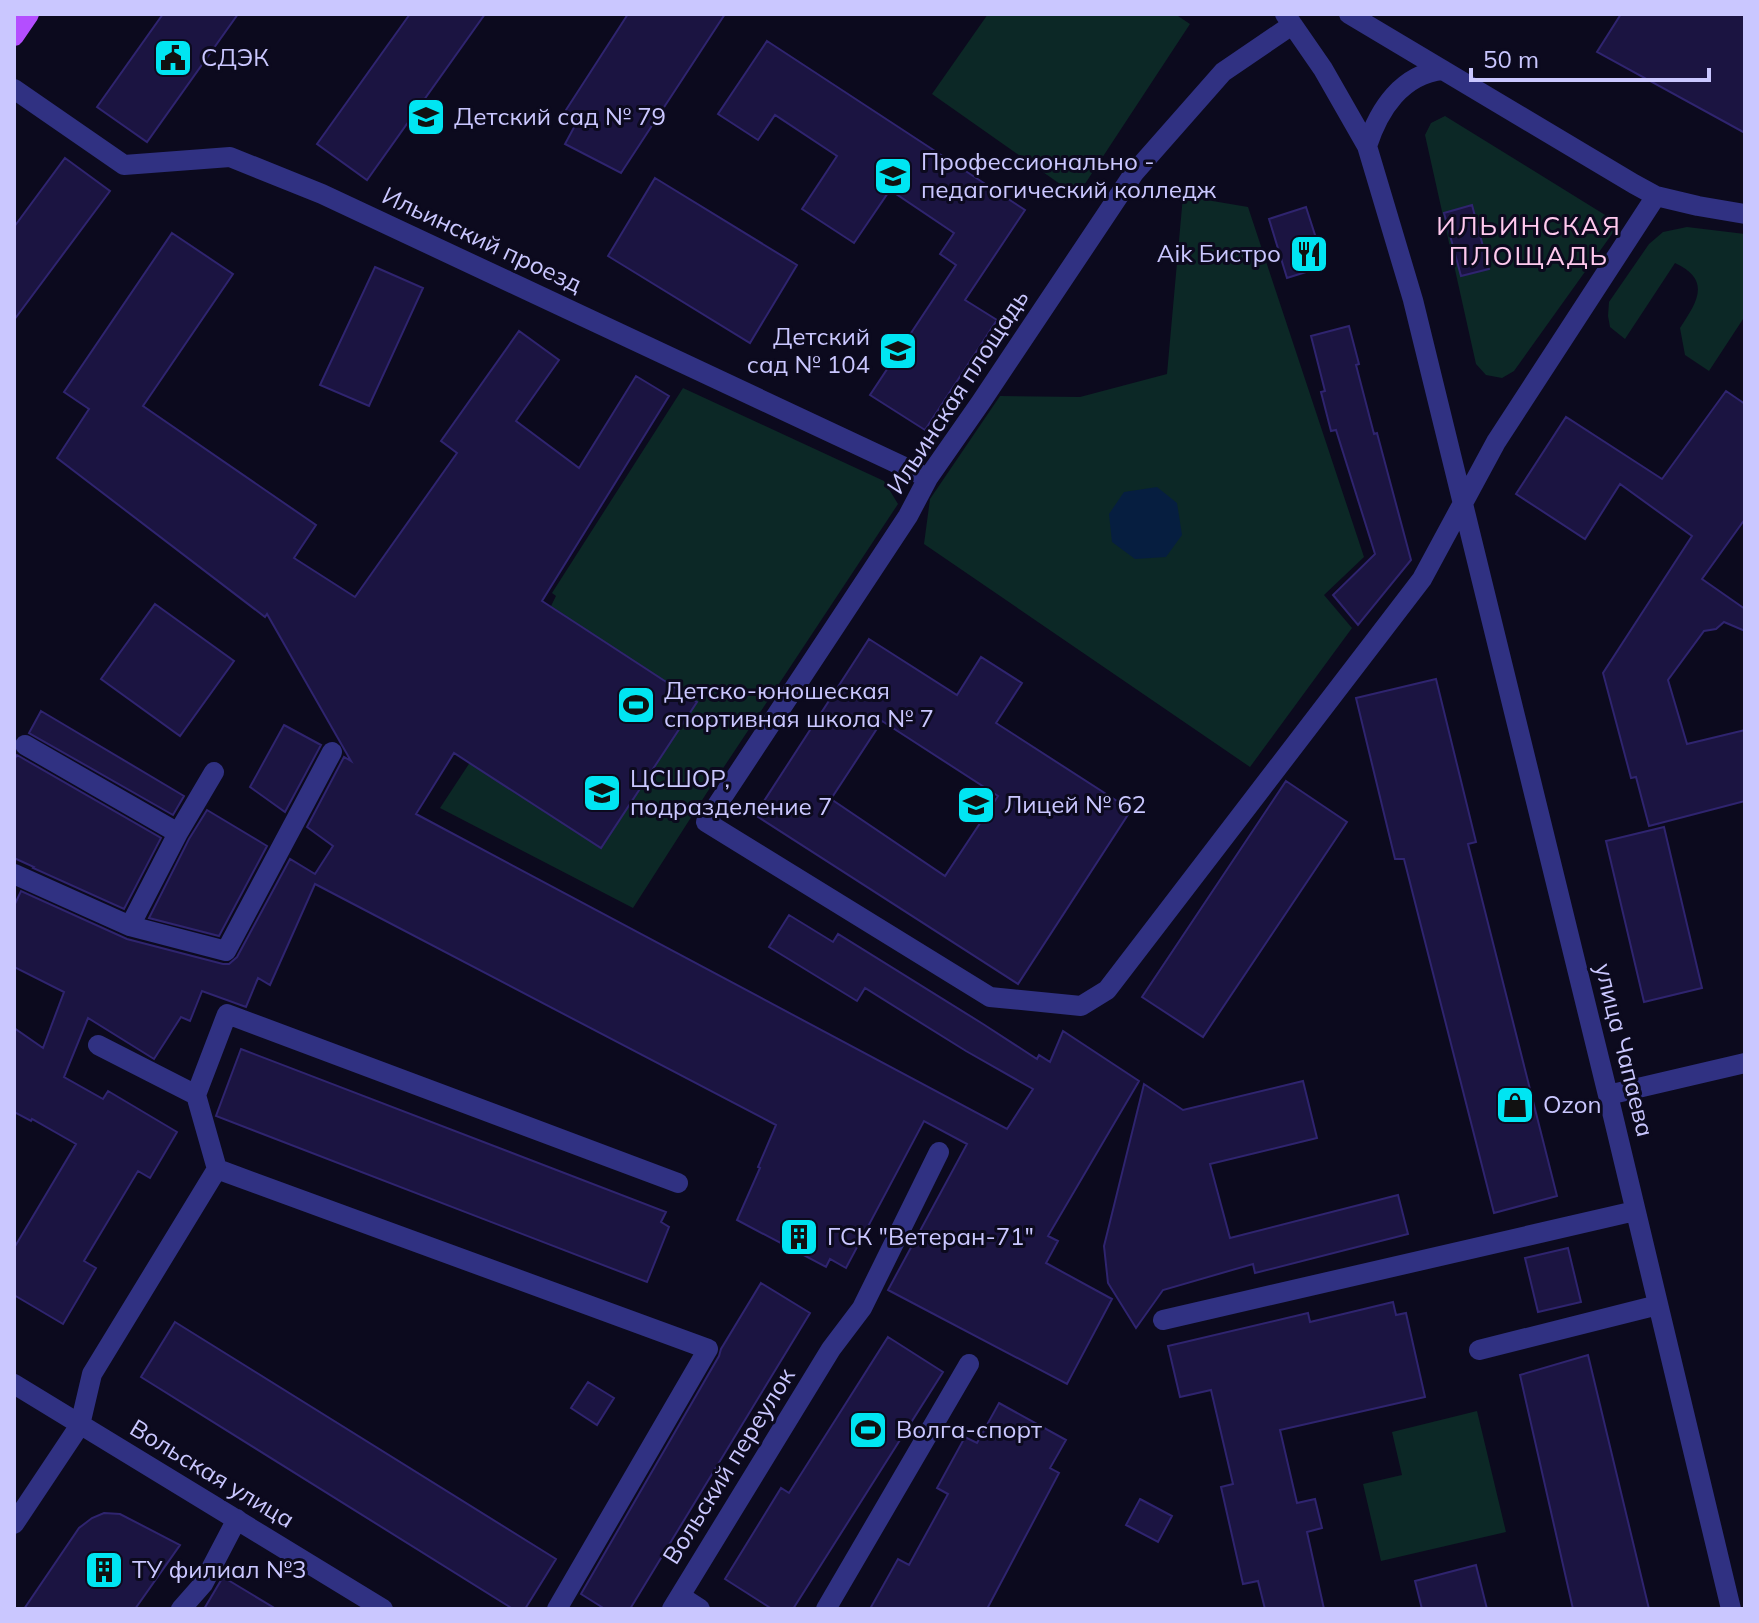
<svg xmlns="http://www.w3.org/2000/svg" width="1759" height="1623" font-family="Mulish,sans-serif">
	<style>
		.green { fill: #0c2826 }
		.water { fill: #061e40 }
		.building { fill: #1b1441; stroke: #2f246f; stroke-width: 2; fill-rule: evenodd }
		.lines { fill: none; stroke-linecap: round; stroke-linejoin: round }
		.minor { stroke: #303182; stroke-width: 20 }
		.major { stroke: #b44eff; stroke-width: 20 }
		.labels { text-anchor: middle; stroke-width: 6; stroke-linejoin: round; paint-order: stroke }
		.poi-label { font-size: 24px; fill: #cac7ff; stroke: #0c0a1e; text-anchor: start }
		.street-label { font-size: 24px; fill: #cac7ff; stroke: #0c0a1e }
		.neighbourhood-label { font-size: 26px; letter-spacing: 2px; fill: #ffc9ee; stroke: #0c0a1e }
	</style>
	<rect width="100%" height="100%" fill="#0c0a1e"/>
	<path class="green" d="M988,14h187l15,10 -113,172 -145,-102z
		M1445,116l165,102 6,8 -4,8 -98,137 -12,7 -16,-3 -10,-11 -51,-229 6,-12z
		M1183,196l65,11 116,350 -40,38 28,33 -102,139 -326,-223 6,-45 70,-103 80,1 87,-23z
		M1687,227l58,7v82l-36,55 -24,-16 -5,-27c17,-26 32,-48 -5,-65l-50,76 -15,-12 -2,-11 1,-14 40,-58 14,-12z
		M683,388l201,93 14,23 -192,290 -73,114 -193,-100 126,-192 -15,-10 5,-10 -4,-3z
		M1477,1411l29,121 -125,29 -18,-77 39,-9 -10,-43z"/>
	<path class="water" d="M1157,487l20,16 5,32 -16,22 -31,2 -23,-17 -3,-28 15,-22z"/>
	<path class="building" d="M163,14h75l-91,128 -50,-35z
		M410,14h75l-118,166 -50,-36z
		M628,14h97l-104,159 -56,-29 13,-24 -14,-7z
		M1621,14h124v119l-148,-81z
		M767,41l258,169 -60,90 32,20 -72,110 -55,-35 86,-130 -16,-11 14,-21 -64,-43 -36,53 -52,-34 35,-53 -62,-41 -17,25 -40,-26z
		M65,158l45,33 -96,129v-93z
		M655,178l142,87 -47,78 -142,-87z
		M1472,205l17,64 -28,7 -17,-63z
		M1306,207l19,59 -38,12 -18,-59z
		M172,233l61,41 -90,132 173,119 -22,33 61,39 102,-144 -16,-12 78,-110 40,29 -43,61 63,47 57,-92 33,20 -127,205 155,101 -96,146 -147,-95 -38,61 591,315 26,-40 -67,-38 -101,-63 -8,13 -88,-54 20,-32 44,27 5,-8 145,90 54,35 2,-4 11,7 13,-31 76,50 -91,155 10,5 -12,22 66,36 -45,85 -179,-94 79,-146 -43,-23 -78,147 -16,-9 -4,8 -89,-47 23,-52 -2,-1 18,-42 -461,-241 -45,101 -12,-7 -12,29 -44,-16 -12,30 -9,-4 -27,42 -66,-41 -24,59 39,22 5,-8 69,41 -27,46 -12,-7 -54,90 12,7 -33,56 -49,-29v-47l62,-104 -44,-25 -1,2 -17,-9v-84l29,20 21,-56 -50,-25v-61l7,-15 106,48 96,25h6l8,-7 53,-98 25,15 18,-28 -26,-19 37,-70 7,4 -84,-147 -2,3 -208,-159 32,-49 -25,-17z
		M375,267l48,21 -54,118 -49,-21z
		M1349,326l10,38 -3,1 18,69 3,-1 34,127 -53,65 -25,-30 42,-41 -39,-124 -5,1 -10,-39 4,-1 -14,-55z
		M1726,391l19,13v115l-43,60 43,30v22l-21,-9 -8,7 -12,2 -36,49 19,64 58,-14v71l-96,25 -13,-49 -5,1 -28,-105 89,-137 -72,-52 -35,55 -69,-45 50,-77 96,62z
		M155,604l79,57 -54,75 -79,-57z
		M869,639l88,56 24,-38 41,26 -26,40 135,87 -113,174 -263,-169zM882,721l116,75 -53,80 -114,-77z
		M1436,679l40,163 -8,2 89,352 -63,17 -90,-354h-9l-39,-161z
		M41,711l143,85 -11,19 -144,-82z
		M284,725l37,20 -36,67 -35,-25z
		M17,755l144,83 -37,71 -91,-41 1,-1 -20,-9v-98z
		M1286,781l61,41 -144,215 -61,-40z
		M207,810l60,36 -48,90 -70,-18 40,-79z
		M1664,827l38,161 -58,14 -38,-161z
		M241,1049l425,163 -5,10 8,5 -22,55 -431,-166z
		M1303,1081l14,57 -107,26 20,74 168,-43 10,39 -153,39 -2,-9 -90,26 -27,38 -28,-45 -4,-37 40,-162 39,26z
		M1568,1248l13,54 -43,10 -13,-54z
		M761,1283l49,30 -180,296h-25l-24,-15 138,-238 2,-7z
		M1393,1302l3,13 10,-2 19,84 -145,33 17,73 18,-4 7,29 -15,4 17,77h-59l-7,-28 -15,3 -22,-97 12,-3 -22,-94 -31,7 -12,-51 140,-33 2,9z
		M175,1322l381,237 -31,50h-12l-372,-232z
		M888,1337l55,35 -150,237h-21l-47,-30 56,-91 8,5z
		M1588,1355l61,254h-76l-53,-234z
		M588,1382l26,16 -17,27 -26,-17z
		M999,1403l67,37 -16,28 9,5 -72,136h-117l28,-50 11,6 39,-71 -11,-6 28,-51 12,6z
		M1140,1499l32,17 -14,26 -32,-17z
		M104,1513l16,1 60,31 -45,64h-111l55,-81 13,-10z
		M1476,1565l11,44h-65l-7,-28z
		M223,1577l53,32h-72z"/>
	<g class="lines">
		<path class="minor" d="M1285,14l38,55 44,77 46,154 195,795 123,514
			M1349,14l285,170 22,12 42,10 47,8
			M1292,25l-69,47 -89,101 -153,229 -53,76 -20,38 -202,306 284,175 91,9 26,-16 315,-411 74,-137 160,-246
			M14,89l110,76 106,-8 92,37 606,284
			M1367,146c12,-37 35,-72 76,-76
			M25,745l153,88
			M14,874l116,52 48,-93 36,-61
			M130,926l96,25 106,-199
			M98,1045l98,50
			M1608,1095l137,-32
			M217,1169l491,180 -151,260
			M1163,1320l472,-109
			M1479,1350l179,-45
			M14,1384l369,225
			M14,1524l66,-99 12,-51 125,-205 -21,-74 31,-81 451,169
			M680,1596l20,13
			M181,1609l22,-25 34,-65
			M672,1609l159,-260 31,-41 77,-156
			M826,1609l143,-245"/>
		<path class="major" d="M14,36l15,-22"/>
	</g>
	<defs>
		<symbol id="civic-square" viewBox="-11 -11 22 22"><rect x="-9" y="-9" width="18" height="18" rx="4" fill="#00e5f2" stroke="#0c0a1e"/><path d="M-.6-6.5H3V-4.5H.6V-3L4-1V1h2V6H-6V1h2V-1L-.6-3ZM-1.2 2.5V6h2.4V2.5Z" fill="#111"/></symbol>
		<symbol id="school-square" viewBox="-11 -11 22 22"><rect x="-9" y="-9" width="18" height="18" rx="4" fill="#00e5f2" stroke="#0c0a1e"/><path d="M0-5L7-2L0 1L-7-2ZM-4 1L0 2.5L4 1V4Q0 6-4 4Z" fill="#111"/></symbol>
		<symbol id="university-square" viewBox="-11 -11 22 22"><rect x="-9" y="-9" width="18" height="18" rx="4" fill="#00e5f2" stroke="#0c0a1e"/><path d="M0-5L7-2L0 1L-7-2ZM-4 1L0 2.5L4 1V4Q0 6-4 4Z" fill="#111"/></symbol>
		<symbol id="restaurant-square" viewBox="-11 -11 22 22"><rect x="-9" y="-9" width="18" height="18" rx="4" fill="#00e5f2" stroke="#0c0a1e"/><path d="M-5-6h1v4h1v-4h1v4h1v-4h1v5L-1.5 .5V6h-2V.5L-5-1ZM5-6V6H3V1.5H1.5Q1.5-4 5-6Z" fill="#111"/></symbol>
		<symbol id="stadium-square" viewBox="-11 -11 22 22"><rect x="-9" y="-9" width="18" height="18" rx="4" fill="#00e5f2" stroke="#0c0a1e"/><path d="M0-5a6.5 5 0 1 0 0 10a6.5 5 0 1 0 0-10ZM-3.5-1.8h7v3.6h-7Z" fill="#111"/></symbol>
		<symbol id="shop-square" viewBox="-11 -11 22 22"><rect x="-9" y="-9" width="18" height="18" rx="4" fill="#00e5f2" stroke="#0c0a1e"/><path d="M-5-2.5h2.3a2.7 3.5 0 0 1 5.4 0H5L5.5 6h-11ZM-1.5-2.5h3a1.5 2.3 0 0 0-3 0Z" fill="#111"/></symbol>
		<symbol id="building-square" viewBox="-11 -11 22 22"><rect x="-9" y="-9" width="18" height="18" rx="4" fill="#00e5f2" stroke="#0c0a1e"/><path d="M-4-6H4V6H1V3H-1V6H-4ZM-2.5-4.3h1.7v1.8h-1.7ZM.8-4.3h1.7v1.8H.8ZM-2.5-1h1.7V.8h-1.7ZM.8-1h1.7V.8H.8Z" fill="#111"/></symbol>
	</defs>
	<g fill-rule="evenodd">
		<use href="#civic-square" x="151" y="36" width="44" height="44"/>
		<use href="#school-square" x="404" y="95" width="44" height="44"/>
		<use href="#university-square" x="871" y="154" width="44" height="44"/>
		<use href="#restaurant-square" x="1287" y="232" width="44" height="44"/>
		<use href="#school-square" x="876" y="329" width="44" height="44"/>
		<use href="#stadium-square" x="614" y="683" width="44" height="44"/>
		<use href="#school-square" x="580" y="771" width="44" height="44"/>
		<use href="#school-square" x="954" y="783" width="44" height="44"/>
		<use href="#shop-square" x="1493" y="1083" width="44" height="44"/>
		<use href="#building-square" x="777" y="1215" width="44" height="44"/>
		<use href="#stadium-square" x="846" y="1408" width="44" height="44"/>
		<use href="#building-square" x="82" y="1548" width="44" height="44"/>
	</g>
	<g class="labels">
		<g class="poi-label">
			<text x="201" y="66">СДЭК</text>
			<text x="454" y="125">Детский сад № 79</text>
			<text x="921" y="170">Профессионально -<tspan x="921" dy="28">педагогический колледж</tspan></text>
			<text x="1281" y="262" text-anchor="end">Aik Бистро</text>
			<text x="870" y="345" text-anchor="end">Детский<tspan x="870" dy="28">сад № 104</tspan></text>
			<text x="664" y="699">Детско-юношеская<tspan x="664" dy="28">спортивная школа № 7</tspan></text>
			<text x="630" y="787">ЦСШОР,<tspan x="630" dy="28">подразделение 7</tspan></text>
			<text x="1004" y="813">Лицей № 62</text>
			<text x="1543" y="1113">Ozon</text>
			<text x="827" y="1245">ГСК "Ветеран-71"</text>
			<text x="896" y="1438">Волга-спорт</text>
			<text x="132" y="1578">ТУ филиал №3</text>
		</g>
		<g class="street-label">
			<text transform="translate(482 240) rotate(25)" y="8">Ильинский проезд</text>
			<text transform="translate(958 392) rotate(-57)" y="8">Ильинская площадь</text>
			<text transform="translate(1624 1050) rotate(76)" y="8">улица Чапаева</text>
			<text transform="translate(729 1466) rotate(-58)" y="8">Вольский переулок</text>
			<text transform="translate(212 1474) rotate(31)" y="8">Вольская улица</text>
		</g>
		<g class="neighbourhood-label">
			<text x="1529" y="235">ИЛЬИНСКАЯ<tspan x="1529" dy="30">ПЛОЩАДЬ</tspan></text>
		</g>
	</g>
	<rect width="1759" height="1623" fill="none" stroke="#cac7ff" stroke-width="32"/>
	<path d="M1471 68v12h238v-12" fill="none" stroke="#cac7ff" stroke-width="4"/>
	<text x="1483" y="68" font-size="24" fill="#cac7ff" stroke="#0c0a1e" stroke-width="6" paint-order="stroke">50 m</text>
</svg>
